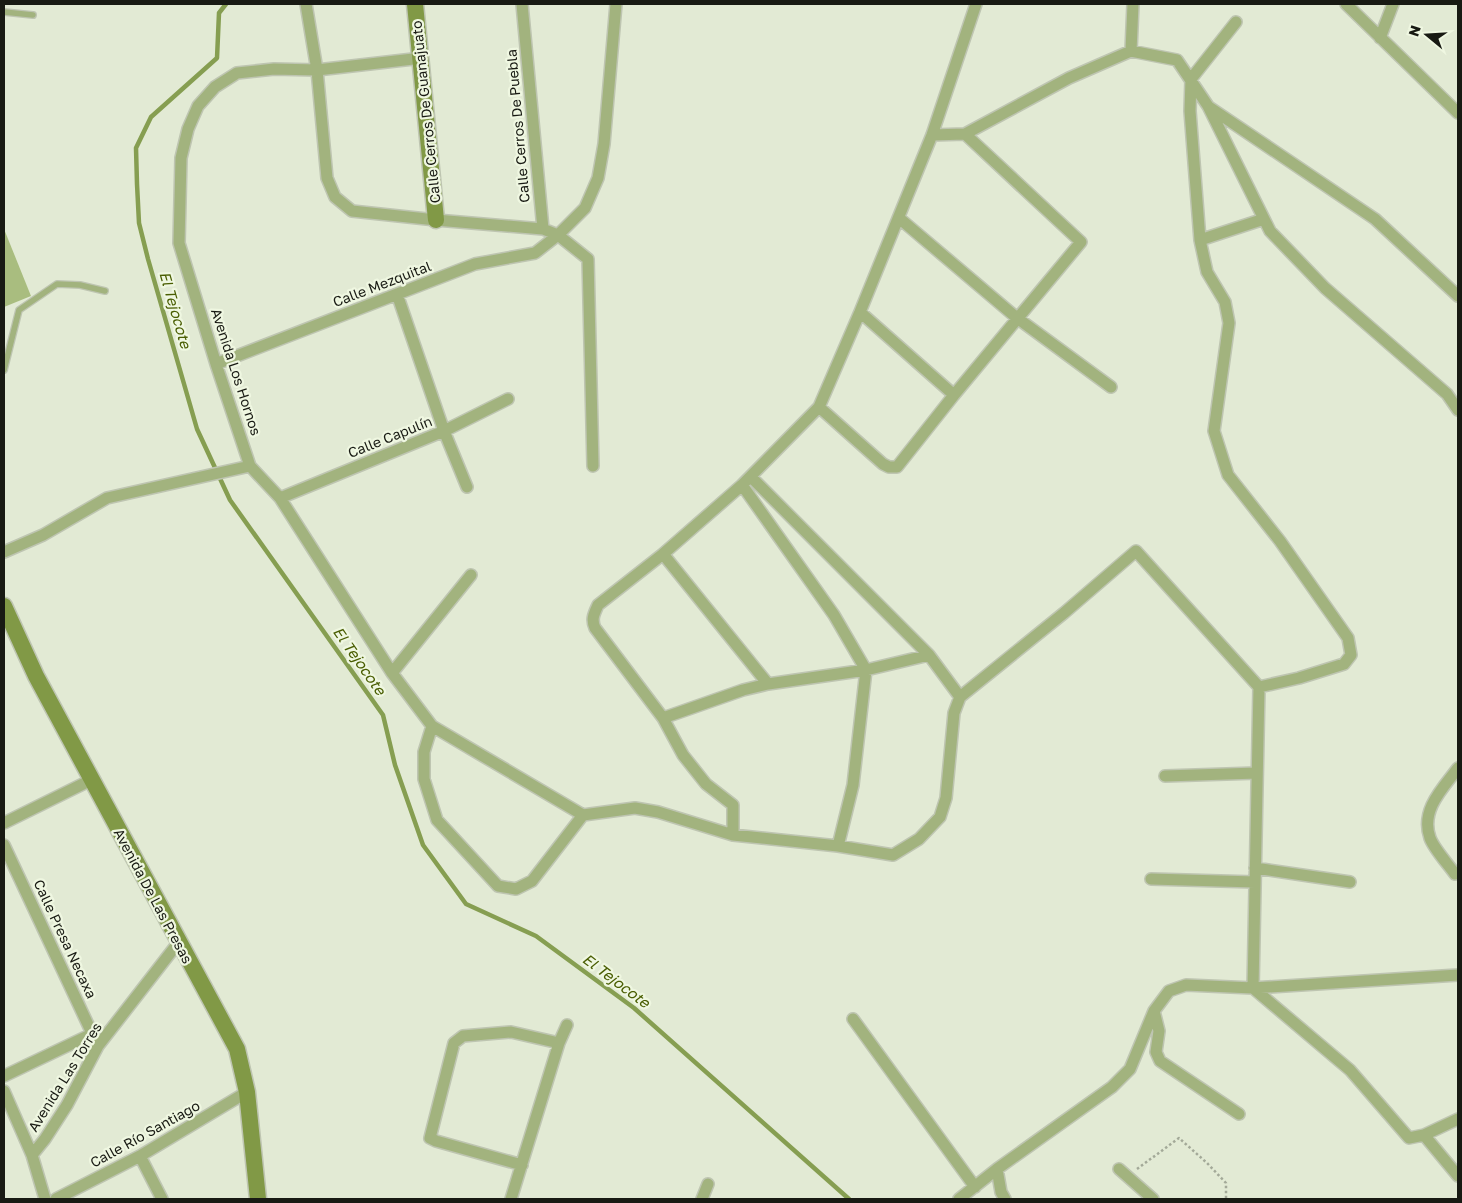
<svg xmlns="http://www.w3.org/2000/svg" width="1462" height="1203" font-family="'Golos Text',sans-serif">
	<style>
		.garden { fill: #a9bd7f }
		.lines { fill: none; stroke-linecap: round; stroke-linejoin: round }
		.stream { stroke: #869e51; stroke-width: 4.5 }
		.lane-casing { stroke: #bec5b1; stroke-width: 8 }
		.street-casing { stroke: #bec5b1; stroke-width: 14 }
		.secondary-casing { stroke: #bec5b1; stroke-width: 19 }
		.path { stroke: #a3a998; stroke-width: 2.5; stroke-dasharray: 2.5 2.5; stroke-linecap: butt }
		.lane { stroke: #a2b37e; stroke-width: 5.5 }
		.street { stroke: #a2b37e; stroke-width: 11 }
		.secondary { stroke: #819946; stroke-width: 16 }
		.labels { text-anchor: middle; stroke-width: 4.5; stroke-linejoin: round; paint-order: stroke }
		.street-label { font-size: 14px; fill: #181a13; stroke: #eff7e1 }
		.water-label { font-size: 15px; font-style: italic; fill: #4a5e03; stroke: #eff7e1 }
	</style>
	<rect width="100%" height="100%" fill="#e2ead4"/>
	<path class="garden" d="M4,229l27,67 -27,11z"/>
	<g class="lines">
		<path class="stream" d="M226,4l-7,9 -2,45 -66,59 -15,31 1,36 2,39 9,36 49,170 33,71 153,215 12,50 28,80 43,59 70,32 98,72 215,191"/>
		<defs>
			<path id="lane" d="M4,12l29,3
				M4,370l15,-60 38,-26 23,1 25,6"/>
			<path id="street" d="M306,4l11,66 10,108 8,19 17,14 84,9 107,9
				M522,4l21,225 15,6 30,24 5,207
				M1346,4l112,109
				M1236,22l-45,57 -1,32 10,129 7,32 18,30 4,21 -15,108 14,44 52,66 68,97 3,17 -7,9 -45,14 -40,9
				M1380,38l13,-34
				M1131,51l2,-47
				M422,58l-105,12 -43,-1 -37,4 -22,14 -17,19 -10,23 -7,29 -2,85 37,121 34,102 30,32 112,175 40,53 151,89 52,-7 23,4 75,23 105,11 55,9 26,-16 21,-22 6,-19 8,-85 6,-16 104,-84 72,-62 123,136 -6,301
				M1209,107l166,112 83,77
				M932,135l33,-1 104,-56 62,-27 46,9 31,46 62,125 55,57 122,106 11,16
				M899,218l118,100 94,69
				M1200,240l64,-21
				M397,294l47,137 23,56
				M860,312l94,83
				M216,364l259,-100 60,-11 23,-18 27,-27 13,-30 6,-34 12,-140
				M819,407l64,57 6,3h8l57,-72 127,-153 -116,-108
				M751,477l178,178 31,42
				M742,485l92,130 32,55 -13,115 -15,61
				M280,498l164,-67 64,-32
				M4,552l39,-17 64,-37 143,-32
				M663,554l105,130
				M392,673l79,-98
				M663,718l80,-28 25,-6 98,-14 63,-15
				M432,726l-8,26v27l13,41 61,66 18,3 16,-8 51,-66
				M1165,776l92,-3
				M4,823l87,-43
				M733,835v-30l-27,-21 -23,-29 -20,-37 -68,-90c-4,-9 -1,-14 3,-23l65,-51 79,-69 77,-78 41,-95 72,-177 44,-131
				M4,845l94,201
				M1255,868l95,14
				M1455,874c-7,-10 -21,-25 -25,-36 -10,-28 13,-50 28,-70
				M1151,879l104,3
				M1253,988l97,82 59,68 15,-3 34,-16
				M1154,1011l5,20 -3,21 4,9 79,53
				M853,1019l122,168
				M4,1076l88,-42
				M4,1091l28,64 13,44
				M1424,1135l34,41
				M32,1155l13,-16 22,-34 31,-59 80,-103
				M140,1156l22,43
				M522,1165l-86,-24 -6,-3 24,-95 9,-7 48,-4 48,11
				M997,1169l4,23 4,7
				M1119,1169l34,30
				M56,1199l84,-43 107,-64
				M511,1199l48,-156 8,-18
				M702,1199l6,-15
				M959,1199l38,-30 115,-82 18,-18 24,-58 15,-20 17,-6 67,3 205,-13"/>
			<path id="secondary" d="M415,4l21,216
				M4,606l32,70 201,373 10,43 11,107"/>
		</defs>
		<use href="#lane" class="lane-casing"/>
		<use href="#street" class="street-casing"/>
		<use href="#secondary" class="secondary-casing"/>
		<path class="path" d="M1137,1169l42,-31 28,25 19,20v16"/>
		<use href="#lane" class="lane"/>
		<use href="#street" class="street"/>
		<use href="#secondary" class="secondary"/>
	</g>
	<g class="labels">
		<g class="street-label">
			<text transform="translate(426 112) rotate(-96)" y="5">Calle Cerros De Guanajuato</text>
			<text transform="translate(518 126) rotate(-95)" y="5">Calle Cerros De Puebla</text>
			<text transform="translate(382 284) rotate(-21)" y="5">Calle Mezquital</text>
			<text transform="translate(236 372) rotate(72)" y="5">Avenida Los Hornos</text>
			<text transform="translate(390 437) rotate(-22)" y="5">Calle Capulín</text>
			<text transform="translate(153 896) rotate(62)" y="5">Avenida De Las Presas</text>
			<text transform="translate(65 939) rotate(65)" y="5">Calle Presa Necaxa</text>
			<text transform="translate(65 1077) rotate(-58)" y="5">Avenida Las Torres</text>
			<text transform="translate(145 1134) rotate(-29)" y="5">Calle Río Santiago</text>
		</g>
		<g class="water-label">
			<text transform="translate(175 310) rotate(74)" y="5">El Tejocote</text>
			<text transform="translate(359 661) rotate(55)" y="5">El Tejocote</text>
			<text transform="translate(616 981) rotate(37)" y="5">El Tejocote</text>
		</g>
	</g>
	<rect width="1462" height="1203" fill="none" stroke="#181a13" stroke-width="10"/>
	<g transform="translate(1427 35) rotate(288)" stroke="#eff7e1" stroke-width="4" paint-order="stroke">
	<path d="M0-4L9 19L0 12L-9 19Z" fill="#181a13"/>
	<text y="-8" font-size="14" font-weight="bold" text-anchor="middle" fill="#181a13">N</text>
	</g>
</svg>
